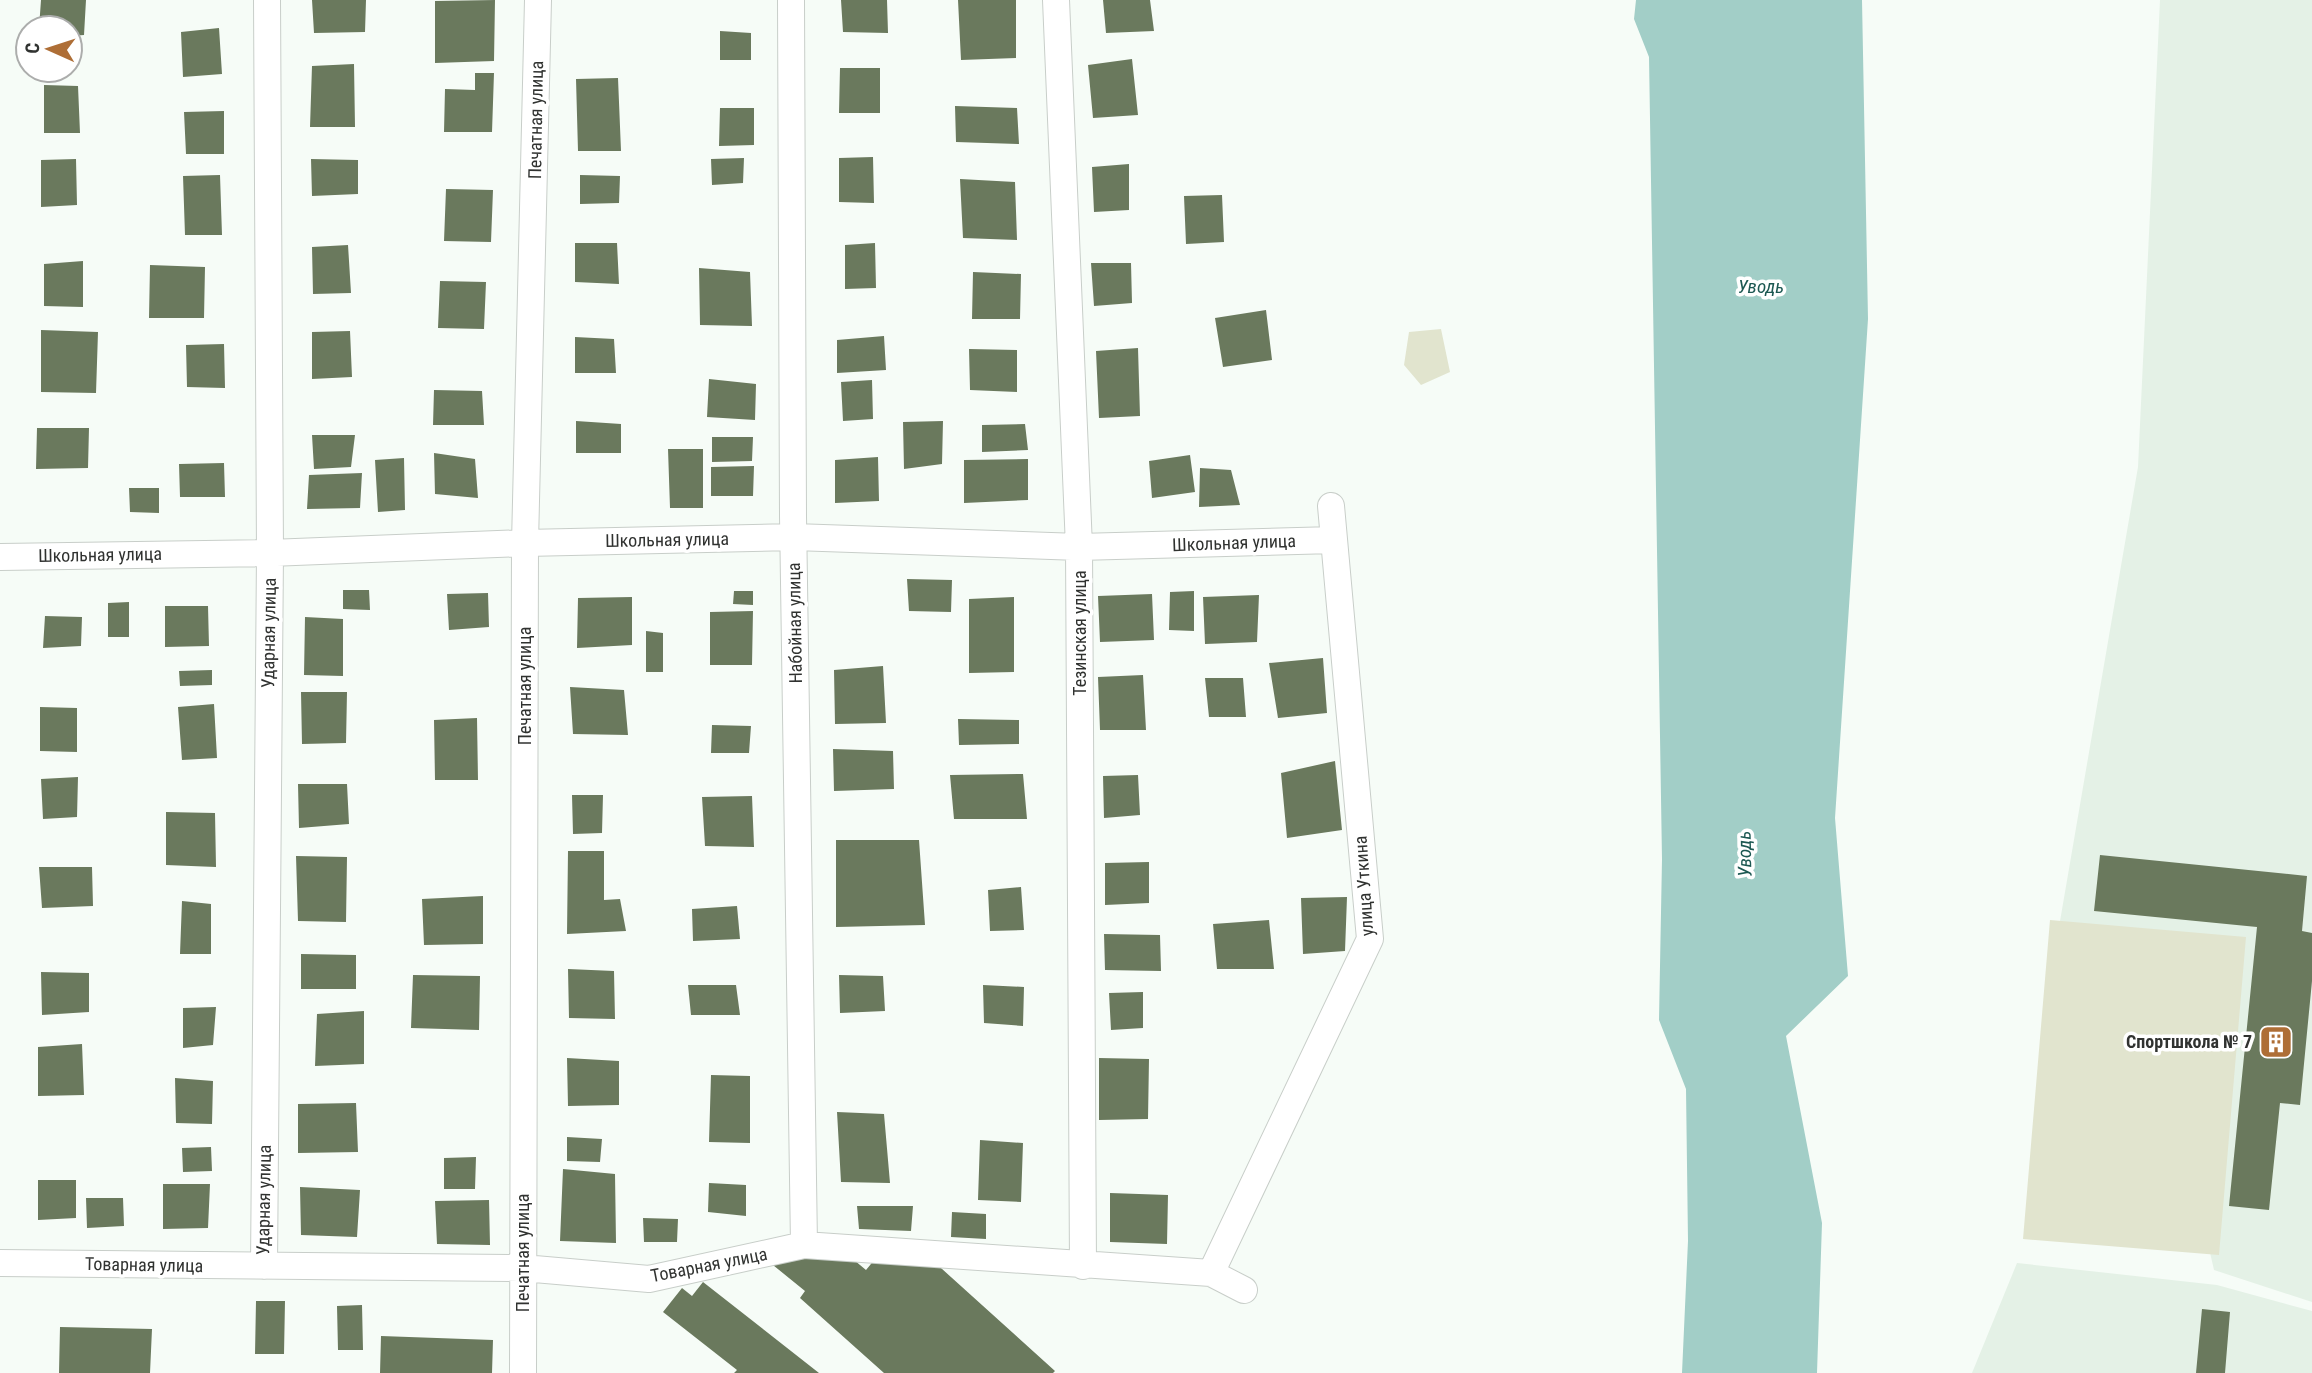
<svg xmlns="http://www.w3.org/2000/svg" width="2312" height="1373" font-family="'Roboto Condensed',sans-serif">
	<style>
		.built { fill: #e4f1e6 }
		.green { fill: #e1e4ce }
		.water { fill: #a2cec7 }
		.building { fill: #6a795d }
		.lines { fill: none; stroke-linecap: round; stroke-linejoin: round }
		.minor-casing { stroke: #c8cec9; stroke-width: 28 }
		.minor { stroke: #fff; stroke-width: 26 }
		.labels { text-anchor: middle; stroke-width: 7; stroke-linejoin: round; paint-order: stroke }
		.street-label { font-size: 18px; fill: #303230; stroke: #fff }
		.poi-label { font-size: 18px; font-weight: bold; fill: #303230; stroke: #fff; text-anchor: end }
		.water-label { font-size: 19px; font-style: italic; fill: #1c5852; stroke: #fff }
	</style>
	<rect width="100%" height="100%" fill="#f6fcf7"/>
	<path class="built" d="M2160,0h152v1302l-98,-32 -42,-183 -113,-160 79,-460z
		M2017,1263l200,22 95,26v62h-340z"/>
	<path class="green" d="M1441,329l9,43 -29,13 -17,-20 5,-33z
		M2050,920l196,17 -27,318 -196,-16z"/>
	<path class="water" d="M1636,0h226l6,319 -33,499 13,158 -62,60 36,187 -5,150h-135l6,-132 -2,-152 -27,-69 3,-161 -13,-802 -15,-38z"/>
	<path class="building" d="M41,0h45l-2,35 -14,1v-8h-31z
		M312,0h54l-1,32 -51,1z
		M495,0l-1,61 -59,2v-62z
		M841,0h46l1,33 -45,-1z
		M958,0h58v58l-55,2z
		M1103,0h47l4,31 -48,2z
		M219,28l3,46 -39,3 -2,-45z
		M720,31l31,2v27h-31z
		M1132,59l6,56 -45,3 -5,-53z
		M354,64l1,63h-45l2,-61z
		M840,68h40v45h-41z
		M475,73h19l-2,59h-48l1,-43 30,1z
		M618,78l3,73h-43l-2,-72z
		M44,85l34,1 2,47h-36z
		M955,106l62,2 2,36 -63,-2z
		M720,108h34v37l-35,1z
		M224,111v43h-38l-2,-42z
		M873,157l1,46 -35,-1v-44z
		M744,158l-1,25 -31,2 -1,-26z
		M76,159l1,46 -36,2v-47z
		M311,159l47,1v34l-46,2z
		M1129,164v46l-35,2 -2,-45z
		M220,175l2,60h-37l-2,-59z
		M580,175l40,1 -1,27 -39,1z
		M960,179l55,3 2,58 -54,-2z
		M446,189l47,1 -2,52 -47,-1z
		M1222,195l2,47 -38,2 -2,-48z
		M575,243h42l2,41 -44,-2z
		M875,243l1,45 -31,1v-44z
		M348,245l3,48 -38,1 -1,-47z
		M83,261v46l-39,-1v-42z
		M1091,263h40l1,40 -38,3z
		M150,265l55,2 -1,51h-55z
		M699,268l51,4 2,54 -52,-1z
		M973,272l48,2 -1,45h-48z
		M440,281l46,1 -2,47 -46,-1z
		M1266,310l6,50 -49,7 -8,-49z
		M41,330l57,2 -2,61 -55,-1z
		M350,331l2,46 -40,2v-47z
		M884,336l2,34 -49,3v-33z
		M575,337l39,2 2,34h-41z
		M224,344l1,44 -38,-1 -1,-42z
		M1138,348l2,68 -41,2 -3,-67z
		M969,349l48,1v42l-47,-2z
		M709,379l47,5 -1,36 -48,-3z
		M872,380l1,39 -30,2 -2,-39z
		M434,390l48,1 2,34h-51z
		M576,421l45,3v29h-45z
		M943,421l-1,43 -38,5 -1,-47z
		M1025,424l3,26 -46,2v-27z
		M37,428h52l-1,40 -52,1z
		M312,435h43l-4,32 -37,2z
		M712,437h41l-1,24 -40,1z
		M668,449h35v59h-33z
		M434,453l41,6 3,39 -43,-4z
		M1190,455l5,37 -43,6 -3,-37z
		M878,457l1,44 -44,2v-43z
		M404,458l1,52 -27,2 -3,-52z
		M1028,459v41l-64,3v-43z
		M224,463l1,34h-45l-1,-33z
		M754,466l-1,30h-42v-29z
		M1200,468l31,2 9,35 -41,2z
		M362,473l-2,35 -53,1 2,-34z
		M129,488h30v25l-29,-1z
		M907,579l45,1 -1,32 -42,-1z
		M343,590h26l1,20 -27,-1z
		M734,591h19v14l-20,-1z
		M1194,591v40l-25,-1 1,-38z
		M488,593l1,34 -40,3 -2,-36z
		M1152,594l2,46 -54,2 -2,-46z
		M1259,595l-2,47 -52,2 -2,-47z
		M632,597v48l-55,3 1,-50z
		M1014,597v75l-45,1v-74z
		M129,602v35h-21v-34z
		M165,606h43l1,40 -44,1z
		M753,611l-1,54h-42v-53z
		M45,616l37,1 -1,29 -38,2z
		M305,617l38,2v57l-39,-1z
		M646,631l17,2v39h-17z
		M1323,658l4,55 -49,5 -9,-55z
		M883,666l3,57 -51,1 -1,-54z
		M212,670v15l-32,1 -1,-15z
		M1143,675l3,55h-46l-2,-53z
		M1205,678h38l3,39h-37z
		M570,687l54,3 4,45 -55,-1z
		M301,692h46l-1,51 -44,1z
		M214,704l3,54 -35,2 -4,-53z
		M40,707l37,1v44l-37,-1z
		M477,718l1,62h-43l-1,-60z
		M958,719l61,1v24l-60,1z
		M712,725l39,1 -2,27h-38z
		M833,749l60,2 1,38 -60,2z
		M1335,761l7,69 -55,8 -6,-65z
		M1023,774l4,45h-73l-4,-44z
		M1138,775l2,40 -36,3 -1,-42z
		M78,777l-1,40 -34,2 -2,-40z
		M298,784h49l2,40 -50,4z
		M572,795h31l-1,38 -29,1z
		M752,796l2,51 -49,-1 -3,-49z
		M166,812l49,1 1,54 -50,-2z
		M836,840h83l6,85 -89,2z
		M568,851h36v49l16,-1 6,32 -59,3z
		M2100,855l207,21 -5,55 10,2v48l-12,124 -20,-2 -11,107 -40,-4 28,-279 -163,-16z
		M296,856l51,1 -1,65 -48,-1z
		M1149,862v41l-44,2v-42z
		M39,867h53l1,39 -51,2z
		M1021,887l3,43 -34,1 -2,-41z
		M483,896v48l-59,1 -2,-46z
		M1347,897l-2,54 -42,3 -2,-56z
		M182,901l29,3v50h-31z
		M737,906l3,33 -47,2 -1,-32z
		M1269,920l5,49h-57l-4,-45z
		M1104,934l56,1 1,36 -56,-1z
		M301,954l55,1v34h-55z
		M568,969l46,2 1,48 -46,-1z
		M41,972l48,1v39l-47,3z
		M413,975l67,1 -1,54 -68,-2z
		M839,975l44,1 2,35 -45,2z
		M688,985h48l4,30h-49z
		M983,985l41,2 -1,39 -39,-3z
		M1143,992v36l-32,2 -2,-37z
		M216,1007l-3,38 -30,3v-40z
		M364,1011v53l-49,2 2,-52z
		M82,1044l2,51 -46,1v-49z
		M567,1058l52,3v44l-51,1z
		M1099,1058l50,1 -1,60 -49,1z
		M711,1075l39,1v67l-41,-1z
		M175,1078l38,3 -1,43 -36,-1z
		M356,1103l2,49 -60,1v-49z
		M837,1112l47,2 6,69 -49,-1z
		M567,1137l35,2 -2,23 -33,-1z
		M980,1140l43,3 -2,59 -43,-2z
		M211,1147l1,24 -29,1 -1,-24z
		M476,1157l-1,32h-31v-31z
		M563,1169l52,5 1,69 -56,-2z
		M38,1180h38v38l-38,2z
		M709,1183l37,2v31l-38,-4z
		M163,1184h47l-2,44 -45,1z
		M300,1187l60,3 -3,47 -56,-2z
		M1110,1193l58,2 -1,49 -57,-2z
		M86,1198h37l1,28 -37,2z
		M489,1200l1,45 -53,-1 -2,-43z
		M857,1206h56l-2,25 -52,-2z
		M952,1212l34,2v25l-35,-2z
		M643,1218l35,1 -1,23h-33z
		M842,1250l24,20 14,-17 51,6 124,112 -2,2h-169l-84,-75 5,-7 -37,-30z
		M703,1282l116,91h-85l3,-3 -74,-58 19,-24 10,8z
		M256,1301h29l-1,53h-29z
		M362,1305l1,45h-25l-1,-44z
		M2202,1309l28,3 -5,61h-29z
		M60,1327l92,2 -2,44h-91z
		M381,1336l112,4 -1,33h-112z"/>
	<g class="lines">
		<defs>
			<path id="minor" d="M791,0l2,516 11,729
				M1056,0l23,547 4,719
				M0,557l270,-4 255,-10 269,-6 285,10 255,-7
				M0,1263l523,5 126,11 155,-34 407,28 33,17
				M264,1266l6,-713 -3,-553
				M1211,1273l159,-334 -39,-433
				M523,1373l2,-830 13,-543"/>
		</defs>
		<use href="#minor" class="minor-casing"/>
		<use href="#minor" class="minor"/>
	</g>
	<defs>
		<symbol id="building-square" viewBox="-11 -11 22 22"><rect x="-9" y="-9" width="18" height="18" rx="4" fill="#ae6e36" stroke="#fff"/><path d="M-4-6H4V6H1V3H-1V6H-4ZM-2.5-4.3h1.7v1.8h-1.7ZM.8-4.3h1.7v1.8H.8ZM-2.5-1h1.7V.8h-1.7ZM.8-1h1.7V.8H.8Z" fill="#fff"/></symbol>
	</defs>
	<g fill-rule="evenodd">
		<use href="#building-square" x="2257" y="1023" width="38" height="38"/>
	</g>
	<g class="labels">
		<g class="street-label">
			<text transform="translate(536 120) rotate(-89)" y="6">Печатная улица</text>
			<text transform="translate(667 540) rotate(-1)" y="6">Школьная улица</text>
			<text transform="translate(1234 543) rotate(-2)" y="6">Школьная улица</text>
			<text transform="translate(100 555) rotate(-1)" y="6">Школьная улица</text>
			<text transform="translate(795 623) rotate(-91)" y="6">Набойная улица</text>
			<text transform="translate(269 633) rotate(-89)" y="6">Ударная улица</text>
			<text transform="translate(1080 633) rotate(-90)" y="6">Тезинская улица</text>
			<text transform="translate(525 686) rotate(-90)" y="6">Печатная улица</text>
			<text transform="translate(1364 886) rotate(-94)" y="6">улица Уткина</text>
			<text transform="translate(264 1200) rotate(-89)" y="6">Ударная улица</text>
			<text transform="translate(523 1253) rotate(-90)" y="6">Печатная улица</text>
			<text transform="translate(144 1265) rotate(1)" y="6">Товарная улица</text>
			<text transform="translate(709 1265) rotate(-11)" y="6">Товарная улица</text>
		</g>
		<g class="poi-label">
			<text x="2252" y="1048">Спортшкола № 7</text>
		</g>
		<g class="water-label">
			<text x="1761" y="293">Уводь</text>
			<text transform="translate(1744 854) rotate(-91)" y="7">Уводь</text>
		</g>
	</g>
	<g transform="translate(49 49) rotate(273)"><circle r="33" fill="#ffffff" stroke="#acadac" stroke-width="2"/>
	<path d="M0-5L12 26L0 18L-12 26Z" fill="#ae6e36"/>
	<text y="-10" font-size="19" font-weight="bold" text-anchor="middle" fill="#303230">С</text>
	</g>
</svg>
